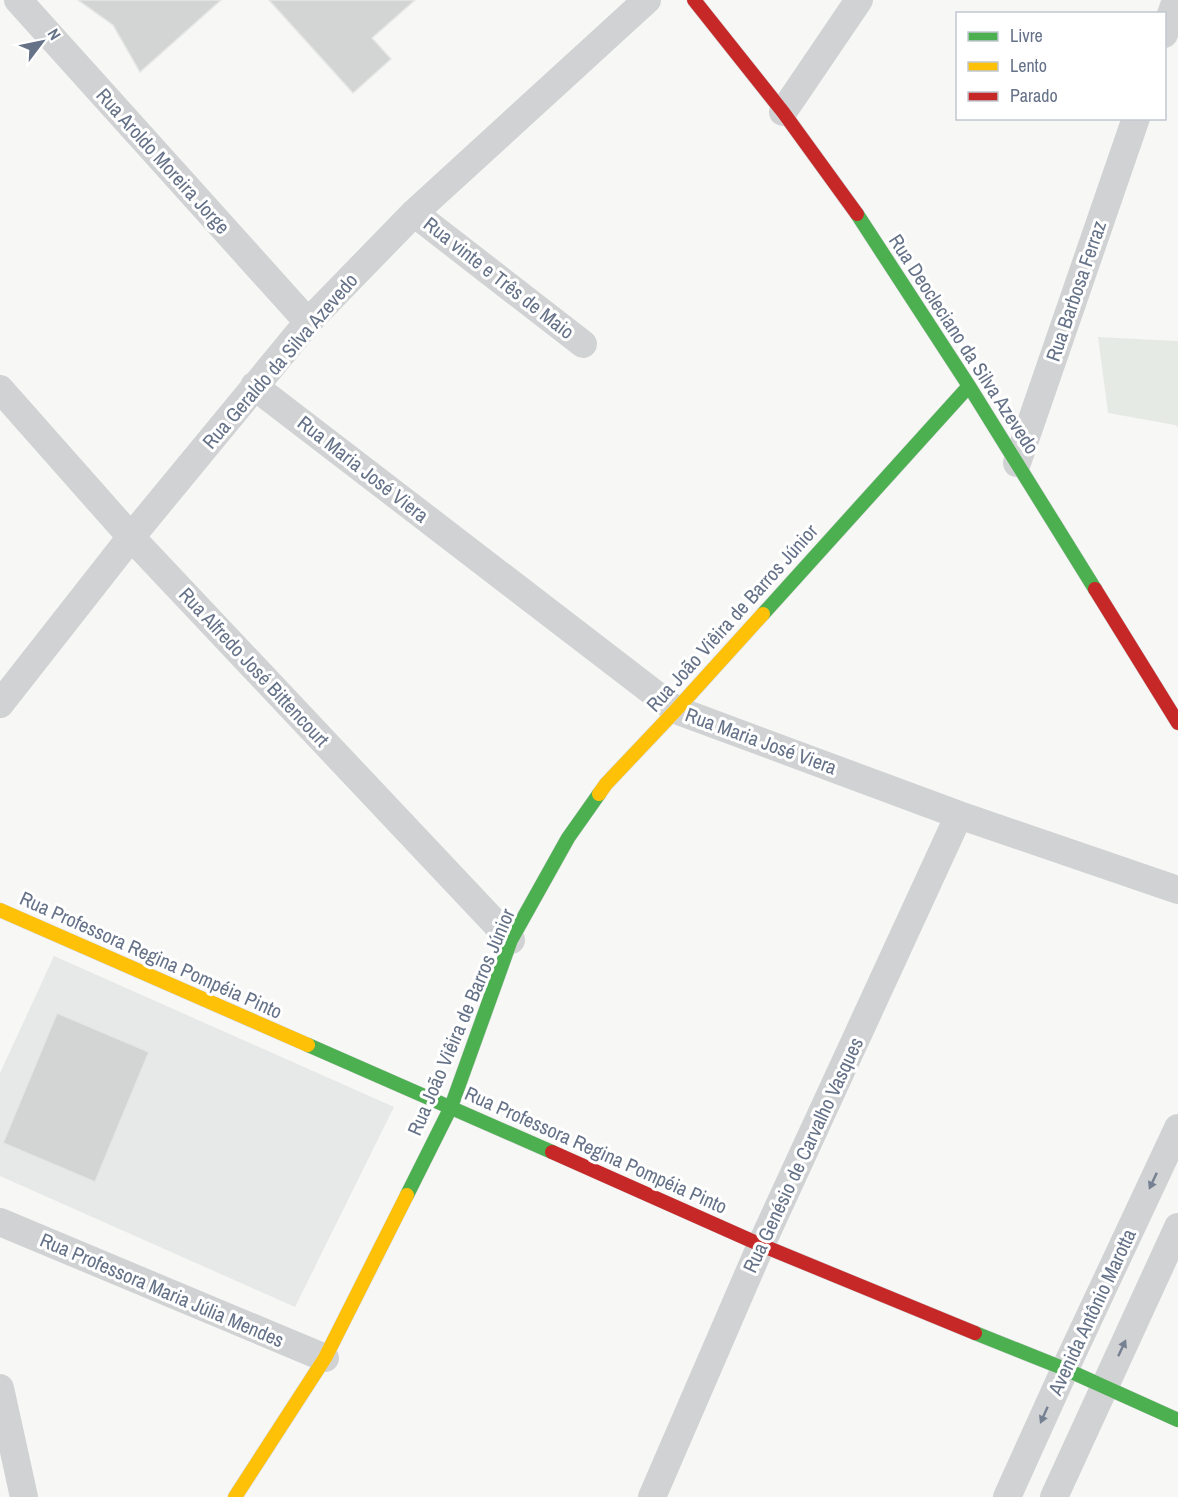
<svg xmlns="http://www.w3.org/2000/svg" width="1178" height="1497" font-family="'Archivo Narrow',sans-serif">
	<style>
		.built { fill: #e7e8e8 }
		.green { fill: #e6eae4 }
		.building { fill: #d3d4d4; stroke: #e6e6e6; stroke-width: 1.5 }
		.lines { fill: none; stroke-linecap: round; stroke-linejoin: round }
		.fast-casing { stroke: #d2d4d6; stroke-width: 15 }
		.slow-casing { stroke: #d2d4d6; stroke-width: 15 }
		.jam-casing { stroke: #d2d4d6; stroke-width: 15 }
		.street { stroke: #d1d2d3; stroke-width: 28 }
		.fast { stroke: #4caf50; stroke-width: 14 }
		.slow { stroke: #ffc107; stroke-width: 14 }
		.jam { stroke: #c62828; stroke-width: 14 }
		.oneway { fill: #758093 }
		.labels { text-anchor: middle; stroke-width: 6; stroke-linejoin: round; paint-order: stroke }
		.street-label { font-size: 20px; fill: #657288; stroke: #fff }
	</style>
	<rect width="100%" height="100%" fill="#f7f7f6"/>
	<path class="built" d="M54,956l340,151 -99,200 -295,-131v-103z"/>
	<path class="green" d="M1098,337l80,4v86l-3,-2 -67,-12z"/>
	<path class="building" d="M78,0h143l-81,72 -27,-47z
		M269,0h146l-43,38 19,21 -38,34z
		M57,1013l92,39 -54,130 -92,-39z"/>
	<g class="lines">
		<defs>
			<path id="fast" d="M857,214l112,172 126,203
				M763,614l206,-228
				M308,1045l244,107
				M407,1195l44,-88 60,-167 57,-102 31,-44
				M975,1333l90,36 113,51"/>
			<path id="slow" d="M599,794l7,-10 70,-74 87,-96
				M0,910l308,135
				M235,1497l90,-139 82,-163"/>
			<path id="jam" d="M694,0l89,112 74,102
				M1095,589l83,134
				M552,1152l209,93 214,88"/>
		</defs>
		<use href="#fast" class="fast-casing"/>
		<use href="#slow" class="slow-casing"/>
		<use href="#jam" class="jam-casing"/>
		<path class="street" d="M18,0l290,322
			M1164,34l12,-34
			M783,112l76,-112
			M414,213l169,131
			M254,386l422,324 283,105 219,75
			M0,389l131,148 380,403
			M1017,463l119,-345
			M0,704l131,-167 177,-215 106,-109 233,-213
			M0,1222l325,136
			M0,1388l24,109
			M652,1497l109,-252 198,-430
			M1007,1497l58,-128 113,-241
			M1054,1497l124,-270"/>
		<use href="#fast" class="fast"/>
		<use href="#slow" class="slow"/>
		<use href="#jam" class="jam"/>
	</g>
	<defs><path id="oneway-solid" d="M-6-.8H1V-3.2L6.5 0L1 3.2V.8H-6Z" transform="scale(1.5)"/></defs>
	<g class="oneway">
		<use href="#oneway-solid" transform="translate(1153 1181) rotate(115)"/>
		<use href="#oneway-solid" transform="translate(1122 1348) rotate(-65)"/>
		<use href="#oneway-solid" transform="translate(1044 1415) rotate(114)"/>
	</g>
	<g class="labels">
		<g class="street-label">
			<text transform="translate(163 161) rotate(48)" y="7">Rua Aroldo Moreira Jorge</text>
			<text transform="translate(499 278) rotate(38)" y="7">Rua vinte e Três de Maio</text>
			<text transform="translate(1076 291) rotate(-71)" y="7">Rua Barbosa Ferraz</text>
			<text transform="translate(964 344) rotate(57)" y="7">Rua Deocleciano da Silva Azevedo</text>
			<text transform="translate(280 361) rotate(-49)" y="7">Rua Geraldo da Silva Azevedo</text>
			<text transform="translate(363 469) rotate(38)" y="7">Rua Maria José Viera</text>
			<text transform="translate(732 618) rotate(-48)" y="7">Rua João Viêira de Barros Júnior</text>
			<text transform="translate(254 667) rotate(47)" y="7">Rua Alfredo José Bittencourt</text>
			<text transform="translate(761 741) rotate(20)" y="7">Rua Maria José Viera</text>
			<text transform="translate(151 955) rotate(24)" y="7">Rua Professora Regina Pompéia Pinto</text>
			<text transform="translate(461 1022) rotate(-67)" y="7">Rua João Viêira de Barros Júnior</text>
			<text transform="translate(596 1150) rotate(24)" y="7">Rua Professora Regina Pompéia Pinto</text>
			<text transform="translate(803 1155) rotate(-65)" y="7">Rua Genésio de Carvalho Vasques</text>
			<text transform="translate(162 1290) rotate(23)" y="7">Rua Professora Maria Júlia Mendes</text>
			<text transform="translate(1092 1312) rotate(-65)" y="7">Avenida Antônio Marotta</text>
		</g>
	</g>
	<rect x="956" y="12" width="210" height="108" fill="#ffffff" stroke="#c1c7cf" stroke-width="1.5"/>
	<rect x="968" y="32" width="30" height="9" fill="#4caf50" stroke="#c1c7cf" stroke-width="1.5"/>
	<text x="1010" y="42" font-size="18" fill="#657288">Livre</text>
	<rect x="968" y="62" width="30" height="9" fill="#ffc107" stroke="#c1c7cf" stroke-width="1.5"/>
	<text x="1010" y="72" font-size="18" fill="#657288">Lento</text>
	<rect x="968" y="92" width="30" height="9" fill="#c62828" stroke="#c1c7cf" stroke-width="1.5"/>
	<text x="1010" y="102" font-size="18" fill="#657288">Parado</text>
	<g transform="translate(42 42) rotate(58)" stroke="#ffffff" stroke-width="4.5" paint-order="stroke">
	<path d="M0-4.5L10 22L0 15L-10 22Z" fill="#657288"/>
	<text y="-9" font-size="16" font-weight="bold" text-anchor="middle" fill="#657288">N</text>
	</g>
</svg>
